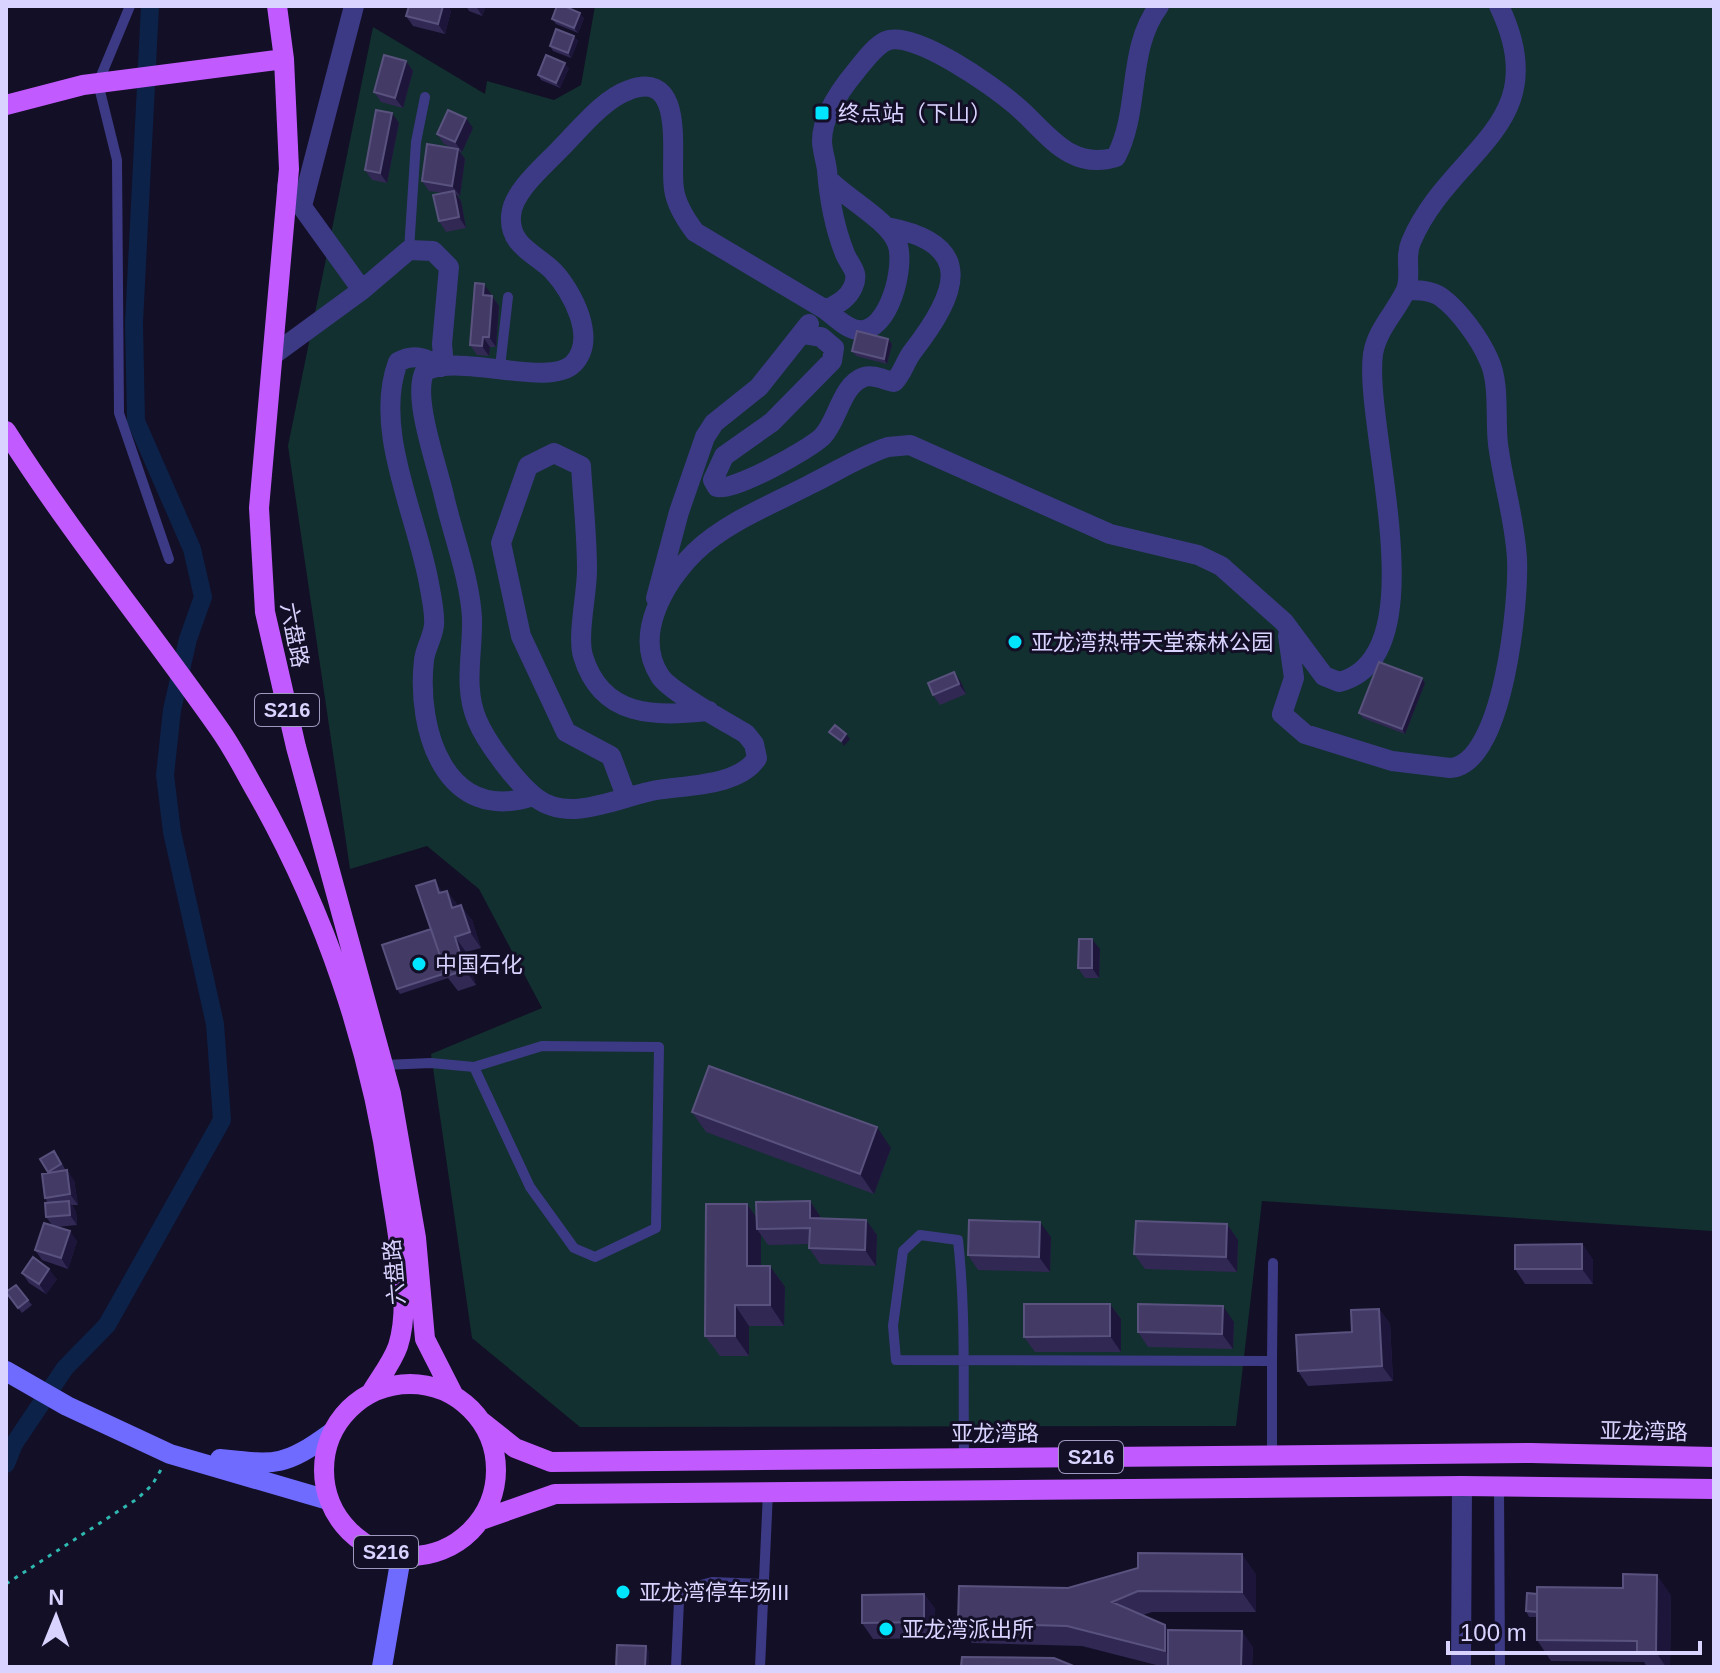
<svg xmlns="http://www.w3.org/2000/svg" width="1720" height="1673" font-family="Helvetica,'Noto Sans SC',sans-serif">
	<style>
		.green { fill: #12302f }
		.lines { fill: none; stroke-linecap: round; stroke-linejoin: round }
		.canal { stroke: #0c2248; stroke-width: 18 }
		.path { stroke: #2fb8b0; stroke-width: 3; stroke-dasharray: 4 6; stroke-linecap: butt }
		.lane { stroke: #3d3a85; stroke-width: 10 }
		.street { stroke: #3d3a85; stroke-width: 20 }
		.secondary { stroke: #6f6bff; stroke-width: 20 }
		.primary { stroke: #c25bff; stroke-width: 20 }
		.wall { fill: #312854 }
		.shaded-wall { fill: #1d163a }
		.building { fill: #433a66; stroke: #5a527e; stroke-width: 2 }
		.poi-dot { fill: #00e5ff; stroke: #130f26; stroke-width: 3 }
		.labels { text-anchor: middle; stroke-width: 6; stroke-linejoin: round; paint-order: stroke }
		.shield { fill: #130f26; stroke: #9e99be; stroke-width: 2 }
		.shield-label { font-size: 20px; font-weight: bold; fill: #d9d4ff }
		.poi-label { font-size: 22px; fill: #d9d4ff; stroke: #130f26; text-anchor: start }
		.street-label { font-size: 22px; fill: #d9d4ff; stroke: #130f26 }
	</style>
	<rect width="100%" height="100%" fill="#130f26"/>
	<path class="green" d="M595,6h1119l-2,1225 -450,-30 -26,225 -656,1 -108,-89 -41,-284 111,-46 -63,-119 -52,-43 -77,23 -62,-423 85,-419 112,67 2,-13 67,19 27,-15z"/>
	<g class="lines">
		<path class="canal" d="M6,1464l8,-20 51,-76 42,-43 115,-205 -7,-96 -43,-192 -7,-57 7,-65 16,-71 15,-42 -11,-48 -56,-128 -2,-98 16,-317"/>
		<path class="path" d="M6,1584l131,-85 15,-14 10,-17"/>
		<path class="lane" d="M130,6l-32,77 19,77 2,253 50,146
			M409,250l7,-108 9,-45
			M500,367l8,-70
			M384,1065l47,-2 43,4 56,120 44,61 21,9 61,-29 3,-181 -117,-1 -68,21
			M1272,1361l1,-98
			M964,1458c-1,-73 2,-146 -6,-218l-38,-5 -17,16 -10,75 3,34 376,1v95
			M1499,1486l1,181
			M676,1667l3,-66 7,-12 26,-7 51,2
			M760,1667l8,-175"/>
		<path class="street" d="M1159,6c-33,44 -18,103 -43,151 -48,15 -71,-28 -102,-53 -21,-18 -101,-75 -128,-63 -11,5 -22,20 -30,30 -15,18 -34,44 -34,70 0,9 4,20 5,29 2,27 8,59 18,84 5,12 15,18 8,33 -5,12 -16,17 -27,23l-131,-78c-9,-12 -19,-27 -21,-43 -5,-30 14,-121 -45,-99 -26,9 -50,40 -69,59 -16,17 -48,43 -49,67 -2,30 24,37 42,55 19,20 45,68 20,93 -25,24 -110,-11 -148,7 -14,26 14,99 20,129 9,38 25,80 27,118 1,35 -9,69 5,102 9,22 39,62 58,77 35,28 85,-1 122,-7 29,-5 83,-4 100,-32l-3,-14 -8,-10c-18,-11 -77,-43 -86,-58 -27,-41 4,-93 35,-124 31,-30 78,-48 116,-68 25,-12 49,-28 77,-37l22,-2 200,89 88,21 23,11 63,56 40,54 15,6c101,-25 24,-255 34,-328 4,-25 23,-42 33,-64 6,-16 -2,-32 5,-48 40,-94 146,-116 88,-236
			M302,206l52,-200
			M362,290l47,-40 24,1 16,16 -7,77 2,22
			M826,310c9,7 21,19 32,20 31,4 48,-65 39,-87 -9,-23 -50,-44 -69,-64
			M803,334l18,3 13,11 -2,13 -60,61 -48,34 -11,24 4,7c16,5 91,-37 105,-50 16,-16 19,-52 42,-60 10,-3 20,3 30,5 9,-9 11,-21 19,-31 44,-57 65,-107 -26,-124
			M273,355l89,-65 -75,-104
			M441,367c-15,-9 -27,-14 -43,-5 -26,69 21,157 32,227 2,11 5,25 4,36 -1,12 -9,24 -10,35 -8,71 22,165 109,136
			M656,598l23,-86 26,-75 9,-14 45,-36 50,-63
			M1288,636l6,42 -12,36 23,20 87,27 58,7c54,-3 69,-168 67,-209 -2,-39 -14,-76 -19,-115 -3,-25 2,-61 -9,-84 -9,-21 -30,-50 -48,-63 -10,-7 -24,-7 -35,-7
			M626,796l-15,-40 -45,-24 -45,-96 -20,-93 27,-77 26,-13 27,13c2,34 6,69 6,104 0,24 -10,65 -4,86 19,63 73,60 126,55
			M1461,1667l1,-181"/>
		<path class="secondary" d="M6,1371l61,35 103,48 158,46
			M220,1459c56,6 64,8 111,-26
			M382,1667l19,-110"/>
		<path class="primary" d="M277,6l7,53 5,110 -30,339 6,104 31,135 95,347 25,144 9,101 29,57
			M6,105l77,-20 201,-26
			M6,431c66,104 144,199 214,299 14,20 25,42 37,63 68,120 114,254 133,392 7,45 22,118 8,161 -6,17 -19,33 -27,47
			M324 1470a86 86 0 1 1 172 0a86 86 0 1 1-172 0Z
			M481,1421l34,27 36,14 980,-9 183,4
			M481,1520l74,-26 907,-8 252,3"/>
	</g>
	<path class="wall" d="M409,6h39l3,5 -6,23 -32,-8 -7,-10z
		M466,6h20l-4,10 -13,-5z
		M584,18l-6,15 -22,-9 -4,-5z
		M574,36l4,5 -7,17 -18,-7 -3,-5z
		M406,61l7,10 -10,37 -22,-6 -7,-10z
		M569,68l-9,20 -19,-8 -3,-5z
		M399,123l-12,60 -15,-3 -7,-10z
		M473,128l-11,24 -3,-1 6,8 -5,37 -3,-1 4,6 5,27 -20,4 -7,-11 4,-28 -14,-2 -7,-10 31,-33 -9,-4 -7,-10z
		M491,294l8,12 -3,41h-6l-1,9 -12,-1 -7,-10z
		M888,339l4,5 -5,20 -31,-8 -4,-5z
		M1422,678l3,5 -20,51 -42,-16 -4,-5z
		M961,682l5,12 -26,11 -7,-10z
		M447,891l11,15 14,14 9,28 -15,4 10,33 -18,6 -10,-13 -48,16 -3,-5 34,-60 12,-37z
		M1100,949l-1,29h-14l-7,-10z
		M692,1112l199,36 -17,46 -168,-62z
		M58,1156l7,13 -3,2 12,9 4,25h-6l4,7 1,13 -20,2 20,14 -9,28 -26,-9 -7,-10 17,-25 -6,-8 2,-14 -3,-5 3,-25 -8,-14z
		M810,1201l10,15v3l46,1 11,15 -1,31 -56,-2 -11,-16 1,-4 -42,1 -7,-10v31h9l15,21 -1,39h-35v30h-29l-15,-20 42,-132 10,14z
		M1227,1224l11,16 -1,32 -92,-3 -11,-15z
		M1051,1237l-1,35 -72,-2 -10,-15z
		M1582,1244l11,16v24h-68l-10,-15z
		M22,1273l35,6 -11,15 -17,-11z
		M16,1285l16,20 -10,8 -16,-21z
		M1110,1304l11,15v33h-86l-11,-15z
		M1379,1309l11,15 3,57 -85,5 -10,-15 54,-39z
		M1234,1322l-1,27 -85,-2 -10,-15z
		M1138,1568l118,6v38h-104l-9,3 22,10 3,5 85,17 -1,20h-88l-82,-21 -110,-3 -14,-20 110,-35z
		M924,1594l11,15v29l-62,1 -11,-16z
		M1537,1594l134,1 -1,72h-23l-3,-5 -93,-1 -14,-21v-23h-8l-3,-6z"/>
	<path class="shaded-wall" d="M443,6h5l3,5 -6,23 -7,-10z
		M476,6h10l-4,10z
		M580,13l4,5 -6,15 -4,-5z
		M574,36l4,5 -7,17 -3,-5z
		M406,61l7,10 -10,37 -8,-10z
		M565,63l4,5 -9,20 -4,-5z
		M392,113l7,10 -12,60 -7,-10z
		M466,118l7,10 -11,24 -7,-10z
		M458,149l7,10 -5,37 -8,-10z
		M454,191l7,10 5,27 -7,-11z
		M484,284l7,10 -1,11 -7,-10z
		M492,296l7,10 -3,41 -7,-10z
		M483,337l7,10 -1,9 -7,-10z
		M888,339l4,5 -5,20 -3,-5z
		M954,672l7,10 5,12 -7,-10z
		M1422,678l3,5 -20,51 -3,-5z
		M846,734l4,5 -6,7 -3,-5z
		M435,880l10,16 -6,-3z
		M447,891l11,15 -6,2z
		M461,905l11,15 9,28 -11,-16z
		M455,937l11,15 10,33 -11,-15z
		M1092,939l8,10 -1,29 -7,-10z
		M877,1127l14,21 -17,46 -14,-20z
		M67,1170l7,10 4,25 -8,-11z
		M69,1201l7,11 1,13 -7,-10z
		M810,1201l10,15 1,18 -11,-16z
		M747,1204l14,20 -4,5 4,6v51l-14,-20z
		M866,1220l11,15 -1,31 -11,-16z
		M1040,1222l11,15 -1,35 -11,-15z
		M1227,1224l11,16 -1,32 -11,-15z
		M70,1231l7,10 -9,28 -7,-11z
		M1582,1244l11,16v24l-11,-15z
		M770,1266l15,21 -1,39 -14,-21z
		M49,1269l8,10 -11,15 -7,-10z
		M1110,1304l11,15v33l-11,-16z
		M735,1305l14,21v30l-14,-20z
		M1223,1306l11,16 -1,27 -11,-15z
		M1379,1309l11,15 3,57 -11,-15z
		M1242,1554l14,20v38l-14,-20z
		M1657,1575l14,20 -1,72h-4l-10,-15z
		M924,1594l11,15v29l-11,-16z
		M1165,1625l14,21 -3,20 -11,-15z
		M1242,1631l11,16 -1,20h-11z
		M646,1646l3,5v16h-4z"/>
	<path class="building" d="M409,6h34l-5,18 -32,-8z
		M557,6h7l16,7 -6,15 -22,-9z
		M556,29l18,7 -6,17 -18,-7z
		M384,55l22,6 -11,37 -21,-6z
		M546,55l19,8 -9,20 -18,-8z
		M376,110l16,3 -12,60 -15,-3z
		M448,110l18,8 -11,24 -18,-8z
		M427,144l31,5 -6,37 -30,-5z
		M454,191l5,26 -20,4 -6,-26z
		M475,283l9,1 -1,11 9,1 -3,41h-6l-1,9 -12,-1z
		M857,331l31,8 -4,20 -32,-8z
		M1379,662l43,16 -20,51 -43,-16z
		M954,672l5,12 -26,11 -5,-12z
		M835,725l11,9 -5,7 -12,-9z
		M435,880l4,13 8,-2 5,17 9,-3 9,27 -15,5 10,33 -18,6 -31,-90z
		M431,929l15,44 -49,16 -15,-44z
		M1079,939h13v29h-14z
		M709,1066l168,61 -17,47 -168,-62z
		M54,1151l7,13 -13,8 -8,-13z
		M67,1170l3,24 -25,4 -3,-24z
		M69,1201l1,14 -24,2 -1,-14z
		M810,1201v17l56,2 -1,30 -56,-2 1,-20 -53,1 -1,-27z
		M706,1204h41v62h23v39h-35v31h-30z
		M969,1220l71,2 -1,35 -71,-2z
		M1136,1221l91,3 -1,33 -92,-3z
		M44,1223l26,8 -9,27 -26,-8z
		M1582,1244v25h-67v-24z
		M33,1257l16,12 -10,15 -17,-11z
		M16,1285l12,15 -10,8 -12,-16z
		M1024,1304h86v32l-86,1z
		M1138,1304l85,2 -1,28 -84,-2z
		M1379,1309l3,57 -84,5 -2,-36 56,-3 -1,-22z
		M1138,1553l104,1v38l-104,-1 -26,11 53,23v26l-98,-25 -109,-3 1,-37 109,2 70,-20z
		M1623,1574l34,1 -1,77h-19v-11l-100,-1v-53l86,1z
		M1527,1593l10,1v18l-11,-1z
		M924,1594v28l-62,1v-28z
		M1168,1630l74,1 -1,36 -73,-1z
		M617,1645l29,1 -1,21h-29z
		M962,1657l92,1 22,9h-115z"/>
	<g class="poi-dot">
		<rect x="814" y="105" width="16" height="16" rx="4"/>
		<circle cx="1015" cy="642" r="8"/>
		<circle cx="419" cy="964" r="8"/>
		<circle cx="623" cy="1592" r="8"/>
		<circle cx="886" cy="1629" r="8"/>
	</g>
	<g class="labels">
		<g class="shield">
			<rect x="255" y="694" width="64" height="32" rx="6"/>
			<rect x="1059" y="1441" width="64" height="32" rx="6"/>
			<rect x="354" y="1536" width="64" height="32" rx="6"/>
		</g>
		<g class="shield-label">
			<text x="287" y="717">S216</text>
			<text x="1091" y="1464">S216</text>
			<text x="386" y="1559">S216</text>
		</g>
		<g class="poi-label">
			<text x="838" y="121">终点站（下山）</text>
			<text x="1031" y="650">亚龙湾热带天堂森林公园</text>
			<text x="435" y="972">中国石化</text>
			<text x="639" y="1600">亚龙湾停车场III</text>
			<text x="902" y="1637">亚龙湾派出所</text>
		</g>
		<g class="street-label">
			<text transform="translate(295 635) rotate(79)" y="8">六盘路</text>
			<text transform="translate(394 1272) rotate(-95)" y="8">六盘路</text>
			<text transform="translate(1644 1431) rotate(1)" y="8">亚龙湾路</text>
			<text x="995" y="1441">亚龙湾路</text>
		</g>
	</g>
	<rect width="1720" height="1673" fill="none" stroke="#d9d4ff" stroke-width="16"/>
	<g transform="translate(56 1617) rotate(1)" stroke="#130f26" stroke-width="6" paint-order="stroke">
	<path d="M0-6L14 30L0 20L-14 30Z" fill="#d9d4ff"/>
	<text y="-12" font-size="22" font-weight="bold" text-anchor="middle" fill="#d9d4ff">N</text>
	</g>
	<path d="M1448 1641v12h252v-12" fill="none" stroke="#d9d4ff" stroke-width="4"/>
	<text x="1460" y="1641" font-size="24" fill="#d9d4ff" stroke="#130f26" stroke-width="6" paint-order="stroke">100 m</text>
</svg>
